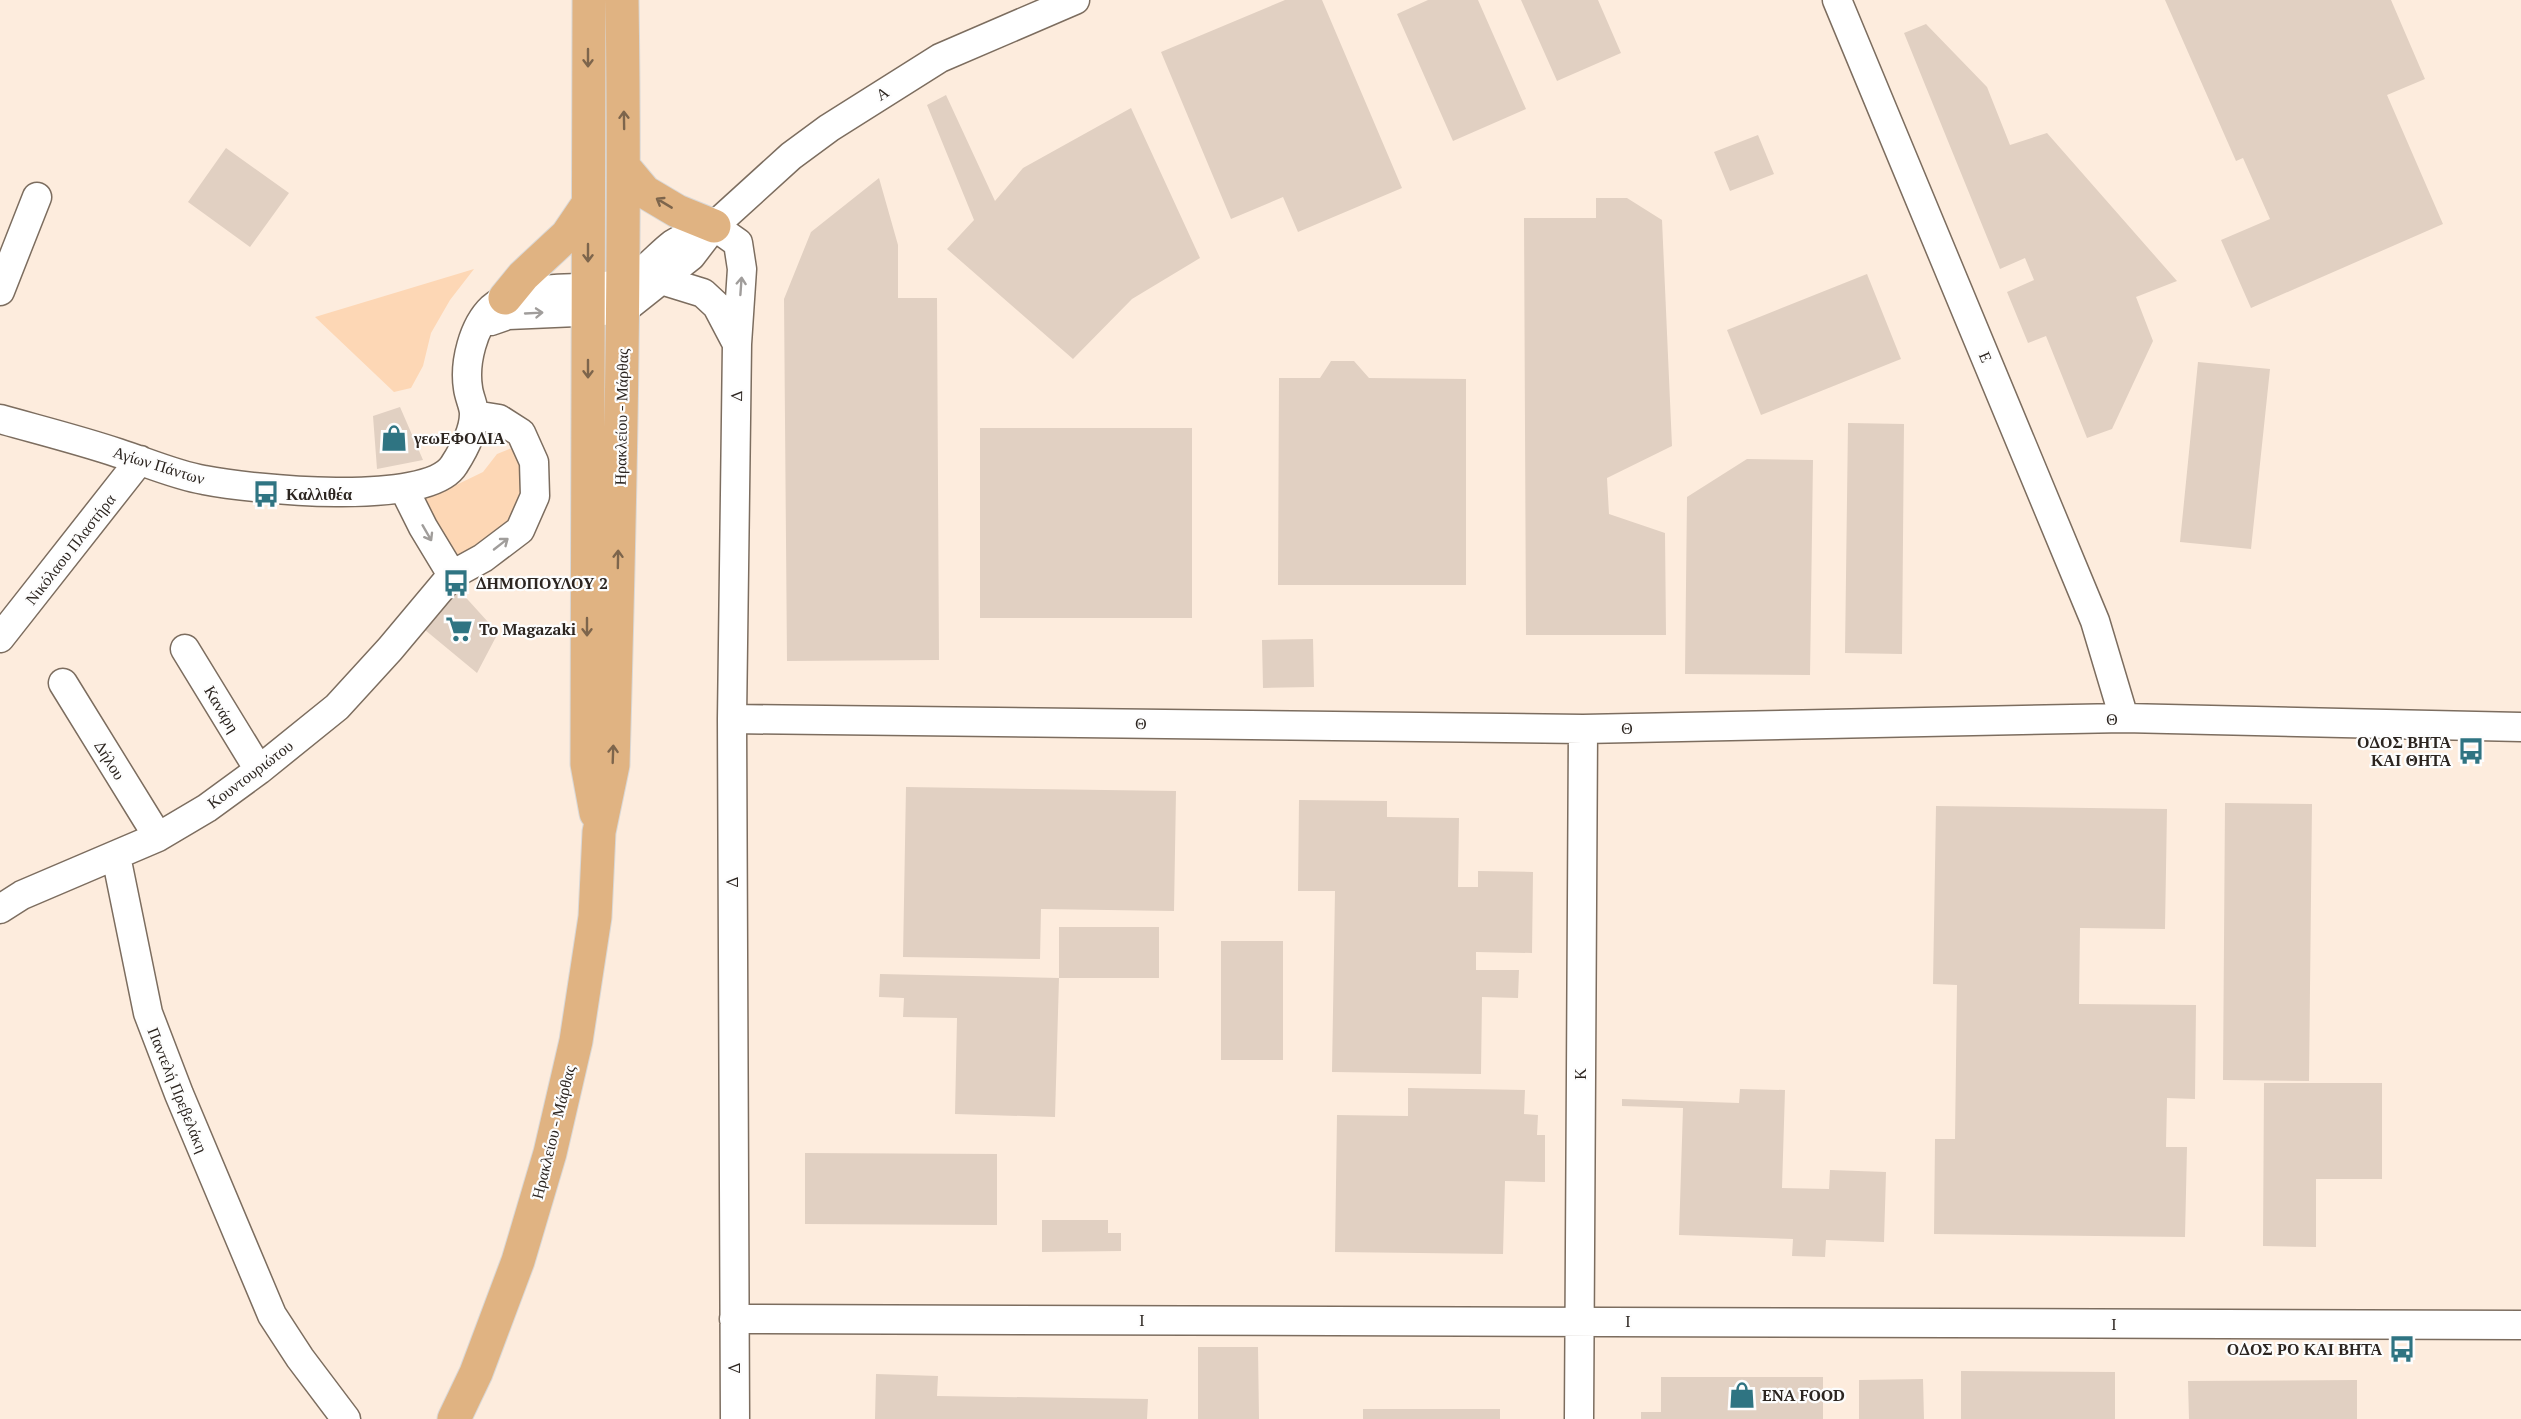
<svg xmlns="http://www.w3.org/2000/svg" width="2521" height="1419" font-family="'PT Serif',serif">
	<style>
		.green { fill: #fdd7b5 }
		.building { fill: #e1d0c2 }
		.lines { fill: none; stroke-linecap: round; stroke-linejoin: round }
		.minor-casing { stroke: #7c6d5f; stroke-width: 31 }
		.major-casing { stroke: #d9d8d7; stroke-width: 35 }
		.minor { stroke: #fff; stroke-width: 28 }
		.major { stroke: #e0b382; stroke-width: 33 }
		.oneway { stroke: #7d654c }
		.oneway2 { stroke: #a09d9b }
		.labels { text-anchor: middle; stroke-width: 4.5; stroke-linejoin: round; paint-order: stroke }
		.street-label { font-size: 16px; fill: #2c2520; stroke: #fdfdfd }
		.poi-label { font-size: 16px; font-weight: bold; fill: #2c2520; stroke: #fdfdfd; text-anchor: start }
	</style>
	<rect width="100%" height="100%" fill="#fdecdd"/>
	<path class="green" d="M474,269l-24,31 -19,33 -8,33 -12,22 -17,4 -79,-75z
		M514,447l23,36 -28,55 -47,23 -42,-64 32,-10 31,-15 14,-18z"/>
	<path class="building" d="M1285,0h37l80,188 -104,44 -15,-35 -52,22 -70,-167z
		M1428,0h50l48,109 -73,32 -56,-127z
		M1521,0h77l23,53 -64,28z
		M2165,0h226l34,79 -38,16 56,129 -192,84 -30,-68 49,-21 -27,-61 -7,3z
		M1926,24l61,63 23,58 37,-12 130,148 -41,16 17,44 -41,88 -25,9 -41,-102 -18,7 -21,-51 27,-12 -9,-22 -25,11 -96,-236z
		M946,95l49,106 28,-33 108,-60 69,150 -68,41 -59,60 -126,-110 27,-29 -47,-115z
		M1758,135l16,39 -44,17 -16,-39z
		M226,148l63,45 -39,54 -62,-45z
		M879,178l19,67v53h39l2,362 -152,1 -3,-362 27,-67z
		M1596,198h31l35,22 10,226 -65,32 2,36 56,19 1,102h-140l-2,-417h72z
		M1867,274l34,85 -140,56 -34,-85z
		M1331,361h23l15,17 97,1v206h-188l1,-207h41z
		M2198,362l72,7 -19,180 -71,-7z
		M400,407l23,53 -46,9 -4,-53z
		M1848,423l56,1 -2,230 -57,-1z
		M980,428h212v190h-212z
		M1747,459l66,1 -3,215 -125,-1 2,-177z
		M459,590l39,43 -21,40 -58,-48z
		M1313,639l1,48 -51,1 -1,-48z
		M906,787l270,4 -2,120 -133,-2 -1,50 -137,-2z
		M1299,800l88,1v16l72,1 -1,69h20v-16l55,1 -1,81 -56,-1v18h43l-1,28 -36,-1 -1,77 -149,-2 3,-181h-37z
		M2225,803l87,1 -3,277 -86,-1z
		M1936,806l231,3 -2,120 -85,-1 -1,76 117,1 -1,94 -28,-1 -1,49h21l-2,90 -251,-3 1,-95h20l2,-154 -24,-1z
		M1059,927h100v51h-100z
		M1221,941h62v119h-62z
		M880,974l179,4 -4,139 -100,-3 2,-96 -54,-1 1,-19 -25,-1z
		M2264,1083h118v96h-66v68l-53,-1z
		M1408,1088l117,2 -1,24 14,1 -1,20h8v47l-40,-1 -2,73 -168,-2 2,-137 71,1z
		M1740,1089l45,1 -3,98 47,1 1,-19 56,2 -2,70 -58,-2 -1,17 -33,-1 1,-17 -114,-4 4,-127 -61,-2v-7l117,4z
		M805,1153l192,1v71l-192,-1z
		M1042,1220h66v13h13v18l-79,1z
		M1198,1347h60l1,72h-61z
		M1961,1371l154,1v47h-154z
		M876,1374l62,2 -1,20 211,3 -1,20h-272z
		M1661,1377h162v42h-182v-7h20z
		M1923,1379l1,40h-65v-39z
		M2357,1380v39h-168l-1,-38z
		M1363,1409h137v10h-137z"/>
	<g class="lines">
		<defs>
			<path id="minor" d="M1837,0l258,621 29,97
				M714,226l24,17 4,26 -5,75 -5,375 3,700
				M661,280l42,13 14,13 20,38
				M0,291l37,-94
				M491,321l17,-6 115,-5 68,-54 23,-30 77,-70 38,-28 111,-70 135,-58
				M0,419c39,11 79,21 118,34 28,9 57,22 86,27 45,9 224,28 250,-15 9,-14 20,-34 20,-51 0,-8 -5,-17 -6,-26 -4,-25 5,-62 24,-80 29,-25 77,-17 113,-22 6,-1 13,-1 18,-3 20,-8 34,-27 50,-39 12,-8 28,-13 41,-18
				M404,489l19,38 29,48
				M0,638l140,-178
				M185,649l74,121
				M63,683l95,154
				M732,719l851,10 541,-11 397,9
				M116,856l32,157 31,81 93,221 28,43 46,61
				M0,909l22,-14 136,-58 49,-29 52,-38 78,-63 53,-58 62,-74 31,-17 37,-28 15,-34 -1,-34 -13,-29 -22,-14 -25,-4
				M734,1319l1787,6
				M1579,1419l4,-690"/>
			<path id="major" d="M589,0l-2,764 9,49
				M624,167l21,25 32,19 37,15
				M505,298l18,-22 44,-41 21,-31
				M454,1419l22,-46 42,-112 32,-108 26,-112 19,-124 4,-85 14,-67c7,-255 13,-510 9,-765"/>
		</defs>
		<use href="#minor" class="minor-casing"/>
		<use href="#major" class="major-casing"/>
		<use href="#minor" class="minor"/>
		<use href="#major" class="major"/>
	</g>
	<defs><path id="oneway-shaft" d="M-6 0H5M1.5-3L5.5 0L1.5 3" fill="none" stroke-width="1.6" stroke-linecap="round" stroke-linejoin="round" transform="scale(1.5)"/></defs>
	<g class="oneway">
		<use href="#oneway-shaft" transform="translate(588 58) rotate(90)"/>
		<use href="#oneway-shaft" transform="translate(624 120) rotate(-91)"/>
		<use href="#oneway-shaft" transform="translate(664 203) rotate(-149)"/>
		<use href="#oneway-shaft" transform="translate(588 253) rotate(90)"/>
		<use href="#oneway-shaft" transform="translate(588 369) rotate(90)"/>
		<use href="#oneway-shaft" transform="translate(618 559) rotate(-89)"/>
		<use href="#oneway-shaft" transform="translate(587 627) rotate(90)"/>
		<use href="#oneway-shaft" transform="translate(613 754) rotate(-88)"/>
	</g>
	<g class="oneway2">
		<use href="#oneway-shaft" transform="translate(741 286) rotate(-86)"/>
		<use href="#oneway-shaft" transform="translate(534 313) rotate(-3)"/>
		<use href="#oneway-shaft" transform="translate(427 533) rotate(60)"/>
		<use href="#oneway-shaft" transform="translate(501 544) rotate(-38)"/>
	</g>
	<defs>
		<symbol id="shop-bare" viewBox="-9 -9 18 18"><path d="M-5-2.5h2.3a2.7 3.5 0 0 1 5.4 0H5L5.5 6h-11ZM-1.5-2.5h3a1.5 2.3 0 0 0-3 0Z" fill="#2f7482" stroke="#fdfdfd" stroke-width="2.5" paint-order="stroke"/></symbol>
		<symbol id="bus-bare" viewBox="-9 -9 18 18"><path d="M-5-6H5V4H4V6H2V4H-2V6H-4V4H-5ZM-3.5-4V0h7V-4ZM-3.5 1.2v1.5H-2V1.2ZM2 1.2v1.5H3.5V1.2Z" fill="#2f7482" stroke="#fdfdfd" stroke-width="2.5" paint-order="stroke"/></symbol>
		<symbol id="supermarket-bare" viewBox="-9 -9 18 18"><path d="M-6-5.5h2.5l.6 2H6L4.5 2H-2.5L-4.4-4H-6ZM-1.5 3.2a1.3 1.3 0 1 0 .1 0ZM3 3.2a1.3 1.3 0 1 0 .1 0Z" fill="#2f7482" stroke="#fdfdfd" stroke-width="2.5" paint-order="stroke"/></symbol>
	</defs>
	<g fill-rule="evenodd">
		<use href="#shop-bare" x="375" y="419" width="38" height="38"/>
		<use href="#bus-bare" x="247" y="475" width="38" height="38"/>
		<use href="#bus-bare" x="437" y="564" width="38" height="38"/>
		<use href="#supermarket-bare" x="440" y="610" width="38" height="38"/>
		<use href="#bus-bare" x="2452" y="732" width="38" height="38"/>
		<use href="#bus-bare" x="2383" y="1330" width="38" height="38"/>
		<use href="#shop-bare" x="1723" y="1376" width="38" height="38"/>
	</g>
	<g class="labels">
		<g class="street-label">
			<text transform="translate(882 93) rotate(-33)" y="6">Α</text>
			<text transform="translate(1986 357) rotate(67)" y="6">Ε</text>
			<text transform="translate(736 396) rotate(-89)" y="6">Δ</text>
			<text transform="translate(621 417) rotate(-89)" y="6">Ηρακλείου - Μάρθας</text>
			<text transform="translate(159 465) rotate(17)" y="6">Αγίων Πάντων</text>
			<text transform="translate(70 549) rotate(-52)" y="6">Νικόλαου Πλαστήρα</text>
			<text transform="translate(222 709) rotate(59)" y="6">Κανάρη</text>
			<text transform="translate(2112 719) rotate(-1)" y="6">Θ</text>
			<text transform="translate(1141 723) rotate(1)" y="6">Θ</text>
			<text transform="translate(1627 728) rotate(-1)" y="6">Θ</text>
			<text transform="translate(110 760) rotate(58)" y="6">Δήλου</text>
			<text transform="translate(250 774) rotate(-37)" y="6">Κουντουριώτου</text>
			<text transform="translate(732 882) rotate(-90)" y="6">Δ</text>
			<text transform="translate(1580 1074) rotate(-90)" y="6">Κ</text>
			<text transform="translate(178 1090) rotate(68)" y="6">Παντελή Πρεβελάκη</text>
			<text transform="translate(553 1132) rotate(-76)" y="6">Ηρακλείου - Μάρθας</text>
			<text x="1142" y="1326">Ι</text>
			<text x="1628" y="1327">Ι</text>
			<text x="2114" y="1330">Ι</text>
			<text transform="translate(734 1368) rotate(-90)" y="6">Δ</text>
		</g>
		<g class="poi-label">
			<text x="414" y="444">γεωΕΦΟΔΙΑ</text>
			<text x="286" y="500">Καλλιθέα</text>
			<text x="476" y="589">ΔΗΜΟΠΟΥΛΟΥ 2</text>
			<text x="479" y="635">To Magazaki</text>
			<text x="2451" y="748" text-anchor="end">ΟΔΟΣ ΒΗΤΑ<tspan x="2451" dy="18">ΚΑΙ ΘΗΤΑ</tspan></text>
			<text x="2382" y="1355" text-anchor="end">ΟΔΟΣ ΡΟ ΚΑΙ ΒΗΤΑ</text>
			<text x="1762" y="1401">ENA FOOD</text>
		</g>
	</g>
</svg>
